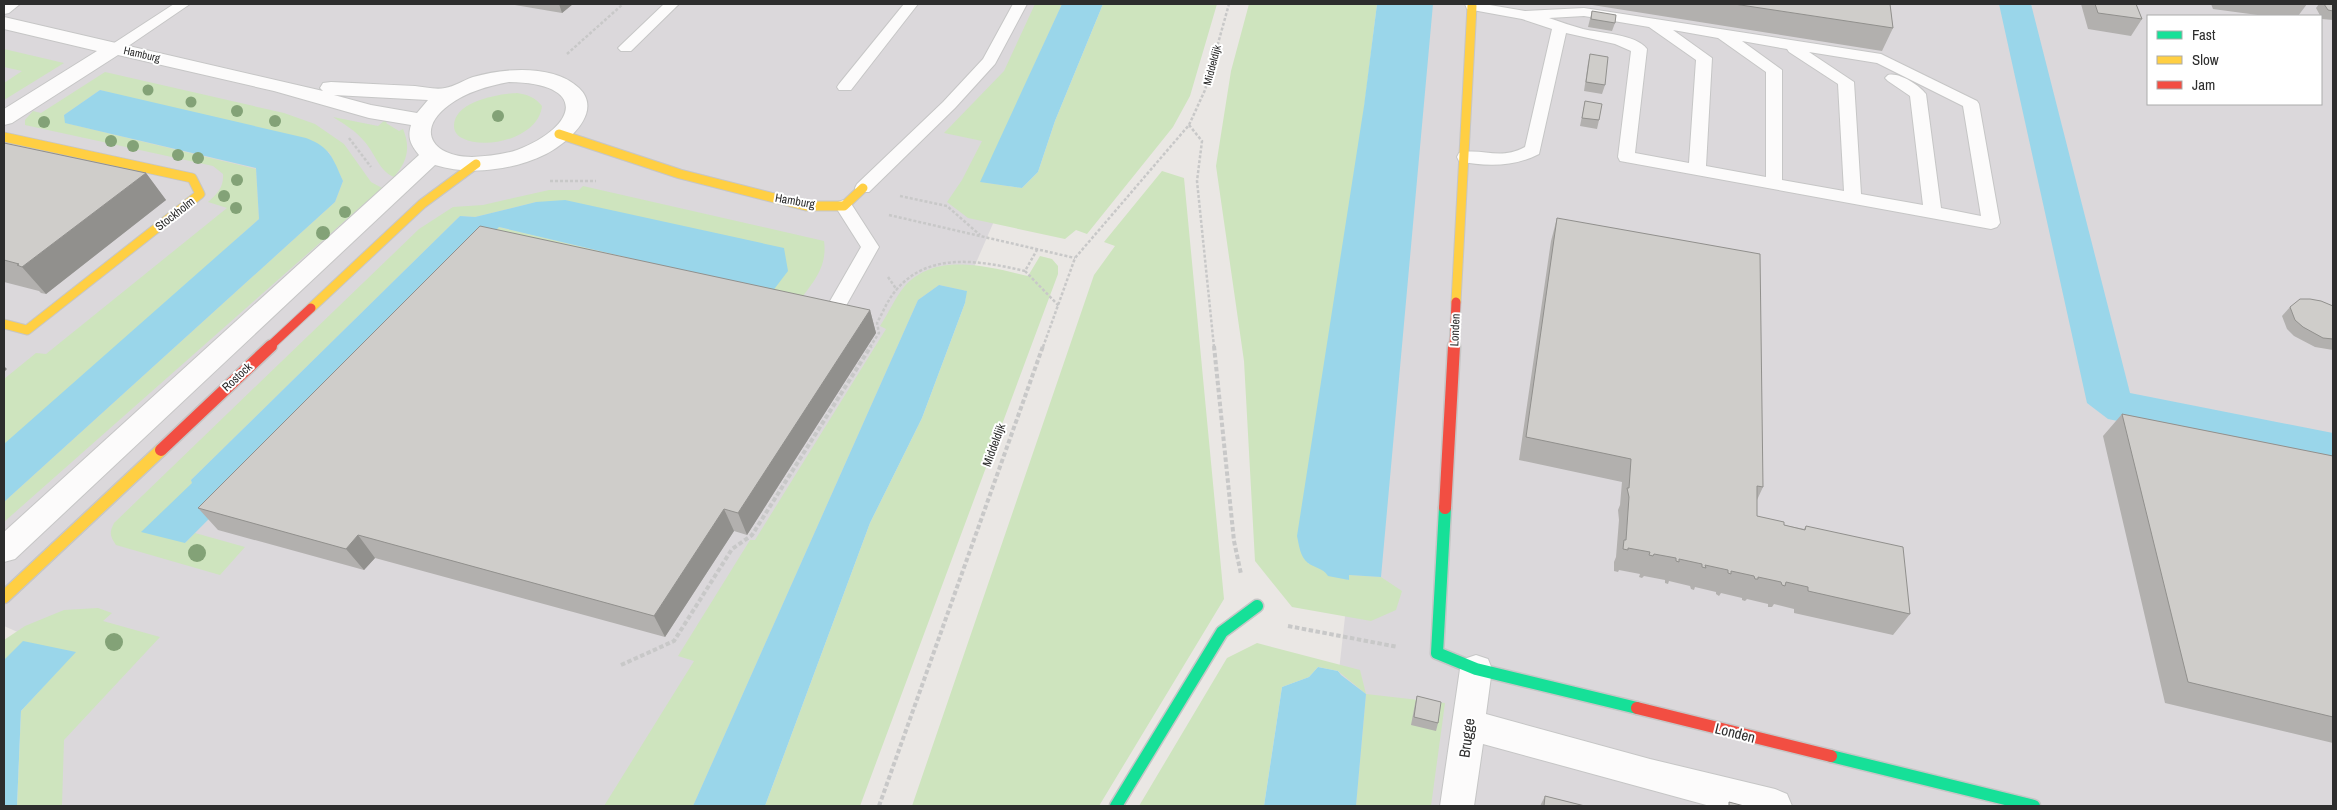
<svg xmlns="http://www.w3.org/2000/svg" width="2337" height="810" font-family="'Archivo Narrow',sans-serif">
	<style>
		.industrial { fill: #dbd8db; fill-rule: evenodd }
		.green { fill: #cee4be }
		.water { fill: #9ad6ea }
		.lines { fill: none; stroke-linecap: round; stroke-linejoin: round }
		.lane-casing { stroke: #c6c6c6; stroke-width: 2 }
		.street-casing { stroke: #c6c6c6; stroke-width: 2 }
		.fast-casing { stroke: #c6c6c6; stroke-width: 15 }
		.slow-far1-casing { stroke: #c6c6c6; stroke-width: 11 }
		.slow-casing { stroke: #c6c6c6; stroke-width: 15 }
		.jam-far1-casing { stroke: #c6c6c6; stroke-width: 11 }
		.jam-casing { stroke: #c6c6c6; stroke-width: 15 }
		.path-far1 { stroke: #c8c8c8; stroke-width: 2.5; stroke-dasharray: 3 2; stroke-linecap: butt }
		.path { stroke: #c8c8c8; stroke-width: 4; stroke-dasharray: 4.5 2.5; stroke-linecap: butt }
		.lane { fill: #fcfbfb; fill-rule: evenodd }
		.street { fill: #fcfbfb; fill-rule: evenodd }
		.fast { stroke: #16e098; stroke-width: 12 }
		.slow-far1 { stroke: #ffcf43; stroke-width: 9 }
		.slow { stroke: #ffcf43; stroke-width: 12 }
		.jam-far1 { stroke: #f24e42; stroke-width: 9 }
		.jam { stroke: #f24e42; stroke-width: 12 }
		.tree { fill: #83a277 }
		.wall { fill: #b2b0ae }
		.shaded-wall { fill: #91908d }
		.building { fill: #cfcdca; stroke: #91908d }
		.labels { text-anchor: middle; stroke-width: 4; stroke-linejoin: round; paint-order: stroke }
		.far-street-label { font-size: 11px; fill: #2d2d2d; stroke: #fff }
		.street-label { font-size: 12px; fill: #2d2d2d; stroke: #fff }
		.near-street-label { font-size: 15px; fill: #2d2d2d; stroke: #fff }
	</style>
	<rect width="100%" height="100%" fill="#eae7e4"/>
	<path class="industrial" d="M4,4h1084l-347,802h-699l32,-149 -70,-31z
		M1413,4h920v802h-1009zM2148,16h173v88h-173z"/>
	<path class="green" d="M1035,4h27l-81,178 41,6 16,-16 17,-51 48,-117h114l-27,92 -17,31 -86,107 -11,-4 -11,9 -97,-21 -21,-16 15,-22 20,-39 -38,-8 60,-62z
		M1249,4h128l-69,559 41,17v-5l32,2 21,14 -6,19 -25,11 -79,-14 -37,-46 -11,-200 -28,-195 15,-95z
		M4,49l60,14 -60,37v-17l18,-12 -18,-4z
		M105,72l179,41 31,11 29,20 27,38 11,6 -378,334v-20l331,-300 8,-21 -14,-29 -229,-62 -36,25 2,8 190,46 3,50 -255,228v-68l32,-26 10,1 181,-146 -19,-6c9,-8 16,-15 15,-28l-10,-8 -188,-41v-5l8,-9 8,2z
		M517,93c11,2 18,4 25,13 -3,31 -55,45 -80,32 -4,-2 -8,-6 -8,-12 0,-25 45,-32 63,-33z
		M333,117l45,9 7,-6 3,1 -2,2 13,8 4,-2c8,19 4,33 -9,48 -15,-6 -19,-24 -30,-36 -8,-10 -20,-17 -31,-24z
		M1162,171l22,7 40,421 -125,207h-187l182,-531 21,-29 -11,-4z
		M583,186l241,55c4,29 -14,44 -30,67l-314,-63 19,-18 272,65 -235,-90 -61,15 -15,-1 -269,264 1,2 -7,61 10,-10 50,14 -25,28 -104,-30c-6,-9 -7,-12 -2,-22l305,-294 34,-22 30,-2 66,-15h30z
		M1040,256l12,3 6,7v8l-198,532h-95l105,-283 52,-105 43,-115 1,-12 -27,-6 -21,15 -225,506h-89l90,-145 -16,-5 72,-116h5l131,-211 -6,-3c8,-12 15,-28 24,-39 32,-36 84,-20 124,-11z
		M98,608l14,5 -9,8 57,16 -96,103 -2,66h-45l4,-95 54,-59 -71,8v-20l21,-14 39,-16z
		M1257,643l103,27 6,24 79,9 -14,103h-75l10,-112 -28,-23 -20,-4 -9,10 -27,10 -18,119h-125l88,-148z"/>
	<path class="water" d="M1062,4h41l-48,117 -17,51 -16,16 -42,-6z
		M1377,4h56l-52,573 -32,-2v5l-21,-4c-5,-8 -13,-8 -20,-13 -8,-6 -9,-18 -11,-27l67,-430z
		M1999,4h32l99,389 203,40v32l-225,-46 -21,-16z
		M100,90l206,48c24,9 27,20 37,43l-8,21 -331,300v-58l255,-225 -3,-51 -191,-45 -1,-8z
		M565,200l219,48 4,23 -16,21 -273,-65 -314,316 -44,-11 51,-49 -1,-3 269,-264 15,1 61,-15z
		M939,285l28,6 -2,12 -43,115 -52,105 -105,283h-72l225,-506z
		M23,641l53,11 -55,59 -4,95h-13v-146z
		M1318,667l20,4 3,4 25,19 -10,112h-92l18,-119 27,-10z"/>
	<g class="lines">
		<defs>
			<path id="lane" d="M4,4h16l-11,9 -5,1z
				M174,4h16l-69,47h-10l-3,-3 3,-3z
				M664,4h15l-48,47h-10l-3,-3 3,-3z
				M904,4h14l-67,86h-12l-2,-3 2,-3z
				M1013,4h14l-32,60 -40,44 -86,84h-12l-2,-4 2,-4 86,-82 40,-43z
				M1465,4h19l41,7 59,-3 297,46 96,47 2,3 21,119 -3,4 -6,2 -371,-68 -2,-4 13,-106 -16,-7 -49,-11 -27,121c-25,13 -53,13 -80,7l-2,-4 2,-4c23,-6 40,8 66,-6l27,-118 -30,-10 -55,-10zM1584,16l65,11 47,33 -7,103 -54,-10 12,-104c-11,-15 -47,-16 -64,-20 -11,-3 -22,-7 -34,-11zM1673,30l45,8 48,34v105l-60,-11 6,-108zM1742,41l45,8 2,3 49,32 6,107 -62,-11v-110zM1809,52l68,11 86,43 18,110 -40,-8 -15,-114c-7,-9 -27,-22 -38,-19l-3,3 3,3 22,15 13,109 -62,-11 -7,-112z
				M844,200l6,2 29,45 -45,80 -7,2 -7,-2 -2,-5 43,-75 -26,-41 3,-4z"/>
			<path id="street" d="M4,17l319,74 -3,-3 3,-5 8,-1c28,1 56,3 84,4 9,1 21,4 30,2 9,-1 19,-8 28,-11 31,-9 81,-13 106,11 25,24 -12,55 -33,66 -16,8 -34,13 -51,15 -21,3 -40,2 -60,-4l-420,394 -11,3v-30l415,-377c-8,-10 -12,-17 -8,-30l-42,-7 -95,-27 -156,-36 -106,68 -8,2v-16l93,-58 -93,-22zM509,82c79,1 70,44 8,68 -15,5 -30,6 -45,7 -38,0 -58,-26 -23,-52 17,-13 39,-19 60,-23zM334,95l94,5 -11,13 -46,-8z
				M1476,655l12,4 4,10 -6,45 164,45 125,30 12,5 5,12h-82l-227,-62 -9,62h-34l20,-137 4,-10z"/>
			<path id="fast" d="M1445,508l-8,145 39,16 161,39
				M1831,756l203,50
				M1116,806l106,-174 35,-26"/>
			<path id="slow-far1" d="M559,134l121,40 126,32h38l19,-18
				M4,137l188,41 8,16 -173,136 -23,-6
				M1456,302l16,-296
				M311,308l111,-104 54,-40"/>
			<path id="slow" d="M4,597l157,-147"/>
			<path id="jam-far1" d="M269,347l42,-39
				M1454,347l2,-45"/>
			<path id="jam" d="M161,450l110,-104
				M1445,508l9,-162
				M1637,708l194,48"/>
		</defs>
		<use href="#lane" class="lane-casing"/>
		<use href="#street" class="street-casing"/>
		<use href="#fast" class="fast-casing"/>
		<use href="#slow-far1" class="slow-far1-casing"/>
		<use href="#slow" class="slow-casing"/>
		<use href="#jam-far1" class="jam-far1-casing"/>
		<use href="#jam" class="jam-casing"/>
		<path class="path-far1" d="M567,54l56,-50
			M1189,125l13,16 -5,40 17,166
			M349,138l22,29
			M550,181h46
			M900,196l47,10 33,29
			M889,215l186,43
			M1025,271l34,35
			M888,277l9,13
			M870,347l9,-14 -2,-10c6,-11 11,-24 20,-34 33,-38 84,-28 128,-18l13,-23
			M1043,347l32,-89 114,-133 16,-35 24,-86"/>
		<path class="path" d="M1214,346l20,195 7,33
			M1288,626l110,21
			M621,665l53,-24 58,-92 20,-14 119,-189
			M879,806l164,-460"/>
		<use href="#lane" class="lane"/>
		<use href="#street" class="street"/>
		<use href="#fast" class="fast"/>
		<use href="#slow-far1" class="slow-far1"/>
		<use href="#slow" class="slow"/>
		<use href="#jam-far1" class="jam-far1"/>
		<use href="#jam" class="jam"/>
	</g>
	<g class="tree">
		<circle cx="148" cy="90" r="5.5"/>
		<circle cx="191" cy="102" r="5.5"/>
		<circle cx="237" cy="111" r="6"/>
		<circle cx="498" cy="116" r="6"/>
		<circle cx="275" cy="121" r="6"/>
		<circle cx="44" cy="122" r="6"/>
		<circle cx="111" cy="141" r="6"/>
		<circle cx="133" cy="146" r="6"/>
		<circle cx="178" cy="155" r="6"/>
		<circle cx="198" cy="158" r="6"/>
		<circle cx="237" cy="180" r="6"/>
		<circle cx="224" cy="196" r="6"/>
		<circle cx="236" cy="208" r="6"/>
		<circle cx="345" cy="212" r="6"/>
		<circle cx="323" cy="233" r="7"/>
		<circle cx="197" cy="553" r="9"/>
		<circle cx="114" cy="642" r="9"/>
	</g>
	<path class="wall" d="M509,4h64l-11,9z
		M1586,4h304l3,24 -11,23z
		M2081,4h55l6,15 -11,17 -43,-7z
		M2211,4h96l-9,12h-33l-52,-7z
		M2319,4h14v16l-11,-1 -6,-11z
		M1592,11l23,12 -3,8 -24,-4z
		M1590,54l15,31 -3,9 -18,-3 4,-28z
		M1585,101l14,19 -2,9 -17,-3z
		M4,143l142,30 20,27 -120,94 -5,-1 -2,-2 -35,-9z
		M1557,218l206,269 -6,13v16l27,9 20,4 2,-3 104,88 -17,21 -99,-22v-4l-20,-5 -2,3h-4v-3l-21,-5 -2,2 -3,-1v-2l-21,-5 -2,3 -3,-2v-2l-21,-5 -1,3 -3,-1 -1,-3 -21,-5 -1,3 -3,-1v-3l-21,-4 -2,2 -3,-1 1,-3 -21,-4 -1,2 -4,-1v-9l2,-5 3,-37 -1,-10 2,-5 2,-23 -103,-22 32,-219z
		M2333,306v44l-18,-3 -21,-11 -7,-7 -5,-13 8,-9z
		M870,310l6,23 -129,202 -13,-4 -69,106 -290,-79 -11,12 -146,-40 -20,-22z
		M2122,414l211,42v287l-168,-40 -62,-267z
		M1417,696l21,27 -2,8 -25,-6 4,-21z
		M1545,796l40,10h-45z"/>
	<path class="shaded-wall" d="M559,4h14l-11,9z
		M146,173l20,27 -120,94 -24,-27z
		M870,310l6,23 -129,202 -9,-22z
		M4,366l3,3 -3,3z
		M724,509l10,22 -69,106 -11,-21z
		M358,535l17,23 -11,12 -18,-21z"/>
	<path class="building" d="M1734,4h156l3,24z
		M2095,4h41l6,15 -44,-6z
		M2324,4h9v7l-5,-1z
		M1592,11l24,4 -1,8 -24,-4z
		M1590,54l18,3 -3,28 -19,-3z
		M1585,101l17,3 -3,16 -17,-2z
		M4,143l142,30 -124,94 -5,-2 2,-1 -15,-4z
		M1557,218l203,36 3,233 -6,-1v30l27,6v3l21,5 1,-4 97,21 7,67 -102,-23v-4l-22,-5 -1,4 -3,-1 -1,-3 -23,-5v2h-3l-1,-3 -23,-5v3l-3,-1v-3l-23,-5 1,3 -4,-1v-3l-23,-5v3l-3,-1v-3l-22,-4 -1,2 -4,-1 1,-3 -22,-4v2l-5,-1 1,-9h2l3,-43 -2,-9h2l2,-29 -105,-22z
		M480,226l390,84 -132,203 -14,-4 -70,107 -296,-81 -12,14 -148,-41z
		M2300,299h10l11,2 12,5v33l-10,-1 -20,-11 -8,-7 -5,-13z
		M2122,414l211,42v261l-145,-35z
		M1417,696l24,6 -3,21 -24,-6z
		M1545,796l40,10h-41z
		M1729,802l15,4h-15z"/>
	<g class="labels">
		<g class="far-street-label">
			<text transform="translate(142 54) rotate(13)" y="4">Hamburg</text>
			<text transform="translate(1212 65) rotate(-75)" y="4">Middeldijk</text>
		</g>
		<g class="street-label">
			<text transform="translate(795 201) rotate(10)" y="4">Hamburg</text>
			<text transform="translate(175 214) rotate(-38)" y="4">Stockholm</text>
			<text transform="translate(1455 330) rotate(-87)" y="4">Londen</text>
			<text transform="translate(237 377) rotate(-43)" y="4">Rostock</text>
			<text transform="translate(994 445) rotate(-70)" y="4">Middeldijk</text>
		</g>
		<g class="near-street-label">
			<text transform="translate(1735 733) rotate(14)" y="5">Londen</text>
			<text transform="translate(1467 738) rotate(-82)" y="5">Brugge</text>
		</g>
	</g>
	<rect width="2337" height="810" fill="none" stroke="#2d2d2d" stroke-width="10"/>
	<rect x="2147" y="15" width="175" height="90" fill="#ffffff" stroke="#ababab"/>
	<rect x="2157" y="31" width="25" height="8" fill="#16e098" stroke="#ababab"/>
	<text x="2192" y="40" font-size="15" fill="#2d2d2d">Fast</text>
	<rect x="2157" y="56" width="25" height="8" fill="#ffcf43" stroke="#ababab"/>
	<text x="2192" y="65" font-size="15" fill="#2d2d2d">Slow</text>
	<rect x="2157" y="81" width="25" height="8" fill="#f24e42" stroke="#ababab"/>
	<text x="2192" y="90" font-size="15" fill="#2d2d2d">Jam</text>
</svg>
